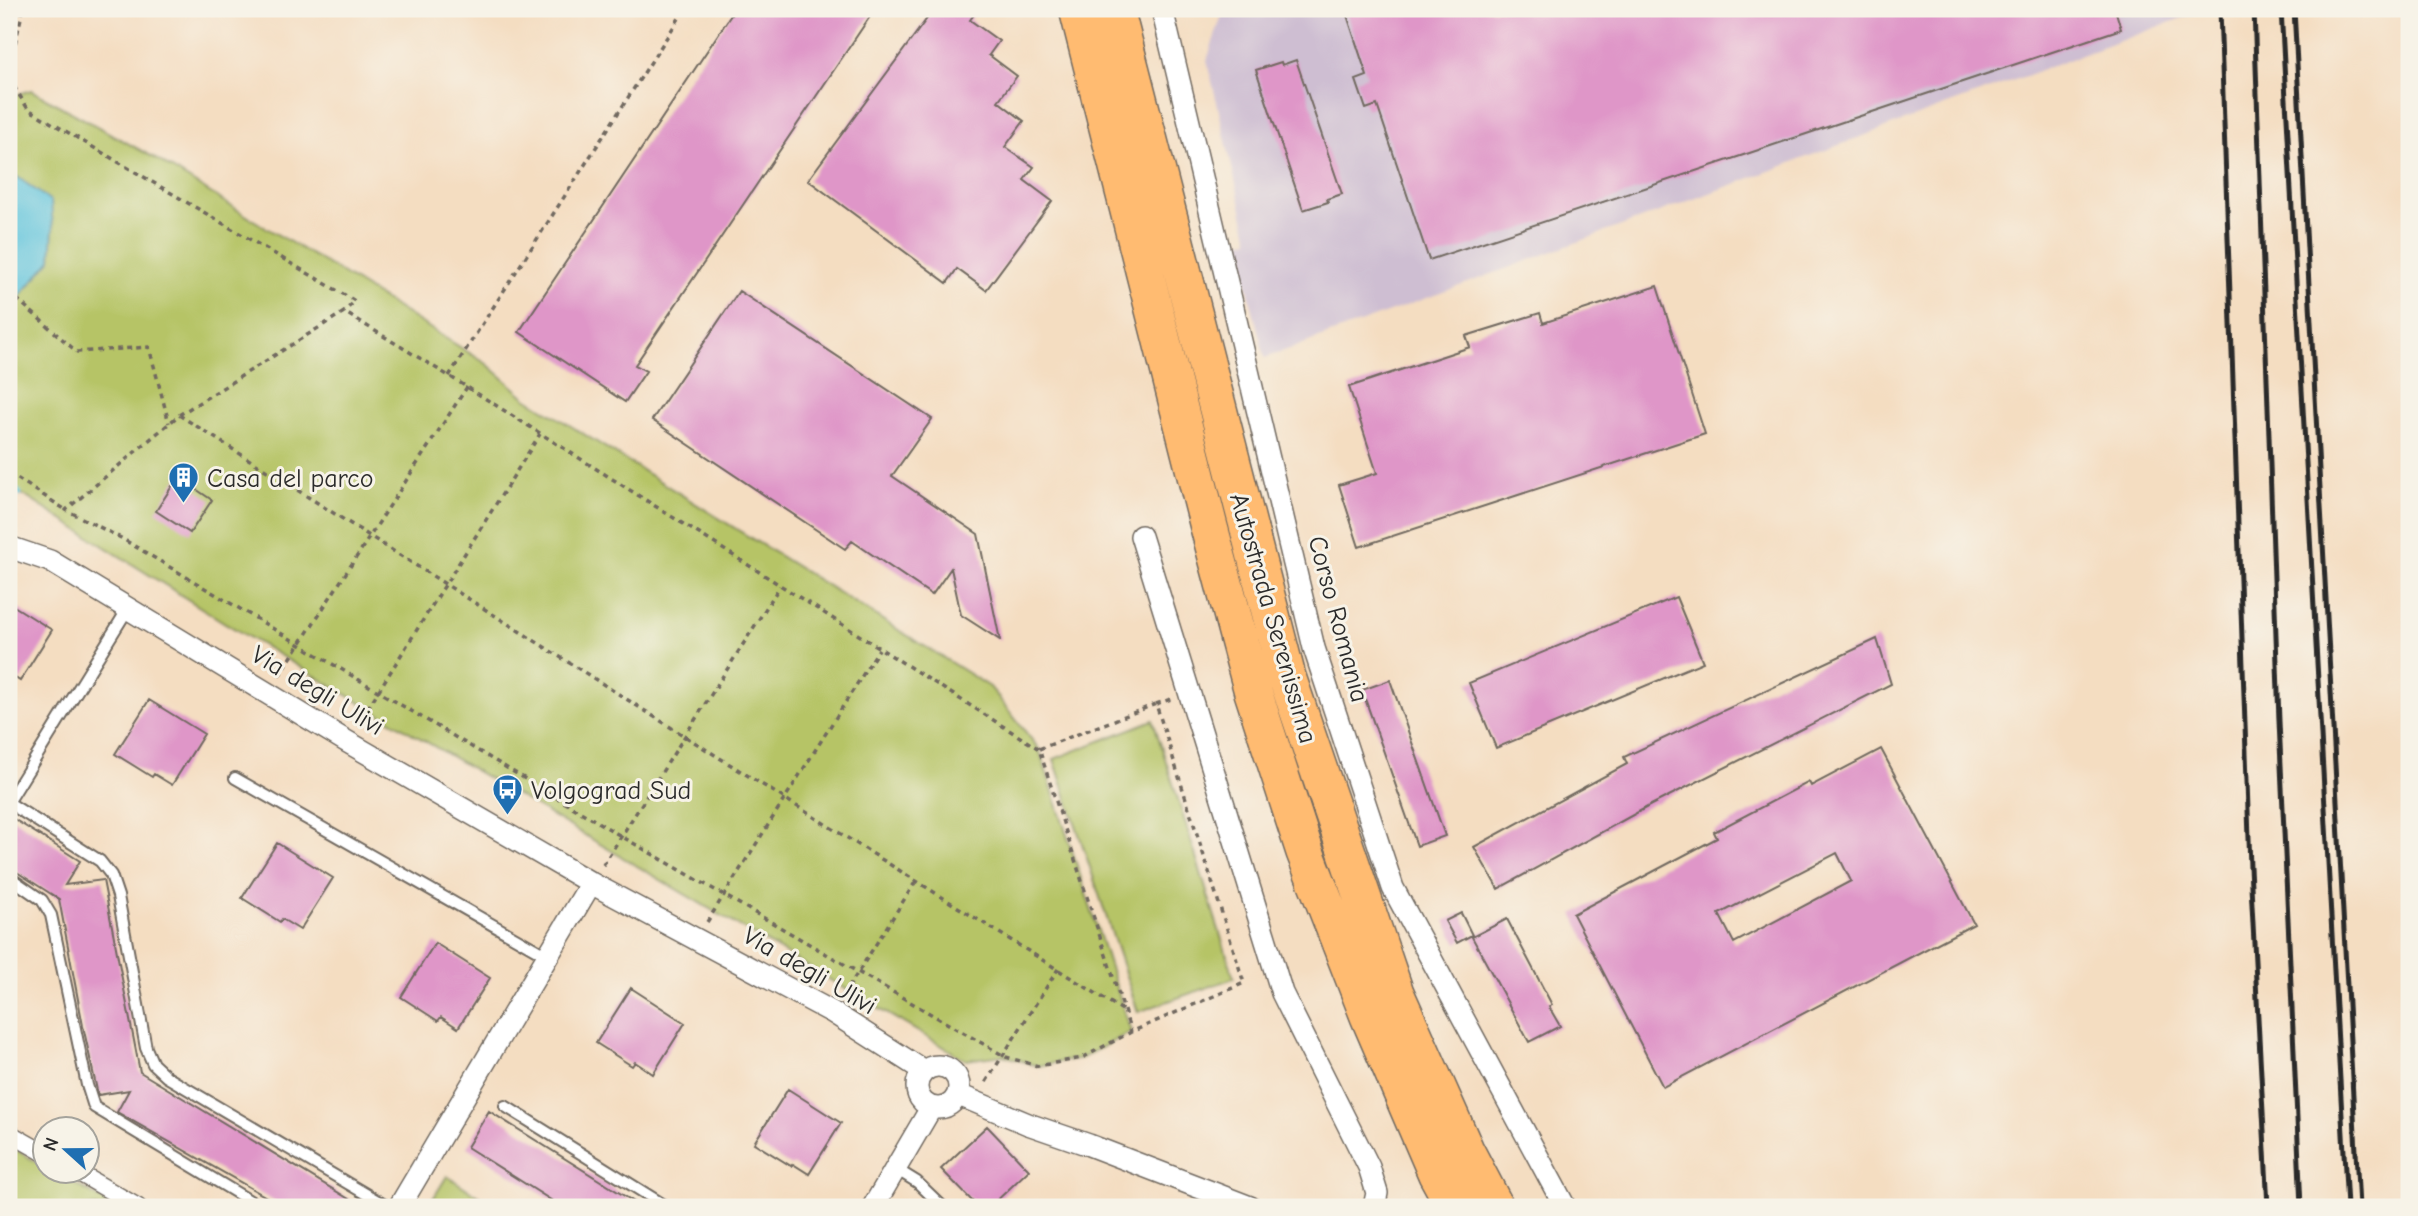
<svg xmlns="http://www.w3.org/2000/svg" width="2418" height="1216" font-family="'Comic Neue',sans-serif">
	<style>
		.industrial { fill: #cebed2 }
		.green { fill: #b6c466; stroke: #707848; stroke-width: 2 }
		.water { fill: #5fc4dd; stroke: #457884; stroke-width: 2 }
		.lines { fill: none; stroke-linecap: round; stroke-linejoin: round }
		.stream { stroke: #5fc4dd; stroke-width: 6 }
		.building { fill: #df96c8; fill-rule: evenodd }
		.service-casing { stroke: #716960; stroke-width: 14 }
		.pedestrian-casing { stroke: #716960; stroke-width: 19 }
		.minor-casing { stroke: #716960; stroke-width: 24 }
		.motorway-casing { stroke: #716960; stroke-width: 40 }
		.path { stroke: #716960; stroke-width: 3.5; stroke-dasharray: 5 5; stroke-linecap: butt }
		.service { stroke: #fff; stroke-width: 10 }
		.pedestrian { stroke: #fff; stroke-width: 16 }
		.minor { stroke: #fff; stroke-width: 21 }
		.motorway { stroke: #ffbb71; stroke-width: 37 }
		.rail { stroke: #2b2b2b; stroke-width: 5 }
		.labels { text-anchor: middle; stroke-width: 6; stroke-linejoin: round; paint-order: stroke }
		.poi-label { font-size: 26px; fill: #2b2b2b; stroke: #f7f3e8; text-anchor: start }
		.street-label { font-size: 26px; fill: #2b2b2b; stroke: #f7f3e8 }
	</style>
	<rect width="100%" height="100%" fill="#f7f3e8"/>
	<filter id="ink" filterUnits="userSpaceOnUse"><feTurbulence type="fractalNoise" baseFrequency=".0143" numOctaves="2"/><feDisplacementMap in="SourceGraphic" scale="14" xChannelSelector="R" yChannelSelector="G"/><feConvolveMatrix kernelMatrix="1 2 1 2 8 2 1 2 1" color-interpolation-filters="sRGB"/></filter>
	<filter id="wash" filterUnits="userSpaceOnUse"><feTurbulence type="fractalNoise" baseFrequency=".00686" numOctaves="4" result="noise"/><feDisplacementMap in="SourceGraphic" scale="28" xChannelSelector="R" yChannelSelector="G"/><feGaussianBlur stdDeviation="1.57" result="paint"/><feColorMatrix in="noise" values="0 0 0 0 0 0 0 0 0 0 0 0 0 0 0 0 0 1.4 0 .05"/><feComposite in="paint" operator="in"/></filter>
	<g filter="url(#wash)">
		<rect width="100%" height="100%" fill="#f4ddc1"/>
		<path class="industrial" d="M1224,9h974v3l-933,346 -29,-116 13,-2 -42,-180z"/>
		<path class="green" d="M31,90l122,67 110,69 61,36 163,102 39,34 464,289 49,62 92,283 -49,26 -44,8 -35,-11 -37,5 -741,-437 -216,-137v-389z
			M1153,720l81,258 -96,34 -84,-253z
			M9,1146l36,21 1,3 6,1 63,36h-106z
			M447,1176l49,31h-68z"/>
		<path class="water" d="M9,171l42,30 2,28 -2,31 -42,49z"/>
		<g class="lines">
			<path class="stream" d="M9,486l10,7"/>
		</g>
		<g id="blocks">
			<path class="building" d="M735,9h140l-240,356 11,6 -21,31 -106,-70z
				M934,9h44l-8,11 29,21 -10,14 28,21 -19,25 26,20 -19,26 29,20 -10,13 28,21 -66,89 -29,-21 -10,14 -139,-103z
				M1345,9h770l6,20 -692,231 -52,-155 -11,4 -10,-29 11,-4z
				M1296,60l46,134 -15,5 1,3 -25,8 -47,-140 25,-8 1,3z
				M1657,286l48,148 -346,113 -20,-62 38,-12 -28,-86 121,-40 -4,-11 74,-23 3,10z
				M739,291l193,128 -40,57 86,58 22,106 -39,-25 -10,-47 -19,27 -80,-54 -7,8 -193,-129z
				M178,477l34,23 -22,33 -34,-22z
				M1676,597l27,65 -207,86 -27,-65z
				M9,603l43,27 -32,51 -11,-7z
				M1877,639l14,45 -240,121 -153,84 -24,-42 153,-83 -3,-7z
				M1390,680l55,156 -28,10 -55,-156z
				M149,700l55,34 -32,51 -18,-11 -2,3 -37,-23z
				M1881,749l93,175 -311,163 -90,-173 144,-76 -3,-6 95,-50 2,4zM1837,853l14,28 -117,62 -15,-29z
				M9,816l71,45 -15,24 38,-5 37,192 222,135h-78l-167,-95 12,-22 -31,5 -15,-69 -24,-127 -50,-32z
				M277,843l56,35 -33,52 -18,-11 -2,3 -38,-24z
				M1461,913l11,22 -15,8 -12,-22z
				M1507,919l45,86 -3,2 11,19 -31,16 -57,-105z
				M435,943l55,35 -32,50 -17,-11 -3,4 -37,-24z
				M631,988l54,35 -32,51 -18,-12 -3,4 -36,-23z
				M788,1089l53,34 -32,51 -16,-10 -2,2 -37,-23z
				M489,1111l153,96h-80l-95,-60z
				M987,1126l42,44 -39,37h-12l-37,-38z"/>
		</g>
	</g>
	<g filter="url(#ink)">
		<use href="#blocks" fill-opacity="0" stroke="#716960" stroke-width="2"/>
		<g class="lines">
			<defs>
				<path id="service" d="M235,778l314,179
					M9,801l120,-194
					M9,803l91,58 11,14 7,21 28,152 7,16 14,13 221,130
					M9,877l33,23 9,15 36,170 7,22 166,100
					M505,1106l162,101
					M896,1169l21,13 26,25"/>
				<path id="pedestrian" d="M9,1133l37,21
					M74,1170l64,37"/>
				<path id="minor" d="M1162,9l152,639 79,240 172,319
					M1141,536l141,457 87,174 8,26 -3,14
					M9,547l41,14 296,180 245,142 241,129 92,59
					M917 1087a21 21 0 1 1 42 0a21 21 0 1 1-42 0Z
					M959,1095l69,29 61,21 161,62
					M399,1207l192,-324
					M873,1207l58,-99"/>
				<path id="motorway" d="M1078,9l131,518 44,165 52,160 64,164 68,158 18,33
					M1115,9l172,668 108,316 70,157 30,57"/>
			</defs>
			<use href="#service" class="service-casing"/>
			<use href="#pedestrian" class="pedestrian-casing"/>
			<use href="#minor" class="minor-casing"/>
			<use href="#motorway" class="motorway-casing"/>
			<path class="path" d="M23,9l-12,53 -1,18 18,29 327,192 -11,11
				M9,292l68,60 72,-5 20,76
				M449,376l236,-367
				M179,415l165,-103 123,75 572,362 92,283
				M9,473l57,37
				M279,676l188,-289
				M1156,704l15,-5
				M357,725l183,-291
				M1039,749l117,-45 88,279 -113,49 -49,26 -44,8 -32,-9 -385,-221 -500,-298 -55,-28 113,-95 504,320 441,276
				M603,865l177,-279
				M707,922l172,-273
				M843,996l73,-115
				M986,1082l72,-113
				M9,1196l6,11"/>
			<use href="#service" class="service"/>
			<use href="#pedestrian" class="pedestrian"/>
			<use href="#minor" class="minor"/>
			<use href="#motorway" class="motorway"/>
			<path class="rail" d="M2220,9l30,858 18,340
				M2254,9l25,712 22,486
				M2281,9l66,1198
				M2294,9l65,1198"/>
		</g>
	</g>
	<defs>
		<symbol id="building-pin" viewBox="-11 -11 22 30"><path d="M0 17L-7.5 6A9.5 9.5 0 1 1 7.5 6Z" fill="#1f6fb2" stroke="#f7f3e8"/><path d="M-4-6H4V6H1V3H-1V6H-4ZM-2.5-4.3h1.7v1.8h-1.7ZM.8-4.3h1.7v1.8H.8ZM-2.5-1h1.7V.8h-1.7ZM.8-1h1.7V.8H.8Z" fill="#fff"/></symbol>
		<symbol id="bus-pin" viewBox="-11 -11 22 30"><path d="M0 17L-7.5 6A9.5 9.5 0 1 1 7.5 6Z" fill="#1f6fb2" stroke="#f7f3e8"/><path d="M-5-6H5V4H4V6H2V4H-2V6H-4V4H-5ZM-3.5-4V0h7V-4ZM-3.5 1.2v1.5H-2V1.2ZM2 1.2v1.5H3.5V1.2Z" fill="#fff"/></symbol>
	</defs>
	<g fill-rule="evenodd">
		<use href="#building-pin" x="166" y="460" width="35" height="47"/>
		<use href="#bus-pin" x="490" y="772" width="35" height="47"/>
	</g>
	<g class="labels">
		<g class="poi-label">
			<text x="207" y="487">Casa del parco</text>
			<text x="531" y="799">Volgograd Sud</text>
		</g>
		<g class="street-label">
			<text transform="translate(1274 618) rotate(74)" y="9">Autostrada Serenissima</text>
			<text transform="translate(1339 619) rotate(75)" y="9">Corso Romania</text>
			<text transform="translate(318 690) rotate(31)" y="9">Via degli Ulivi</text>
			<text transform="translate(810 970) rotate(30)" y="9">Via degli Ulivi</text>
		</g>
	</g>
	<rect width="2418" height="1216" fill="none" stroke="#f7f3e8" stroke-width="35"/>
	<g transform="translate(66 1150) rotate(291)"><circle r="33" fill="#f7f3e8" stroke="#a5a39c" stroke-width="2"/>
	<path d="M0-5L12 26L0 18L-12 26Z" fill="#1f6fb2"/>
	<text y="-10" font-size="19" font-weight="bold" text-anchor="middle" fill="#2b2b2b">N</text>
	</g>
</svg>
